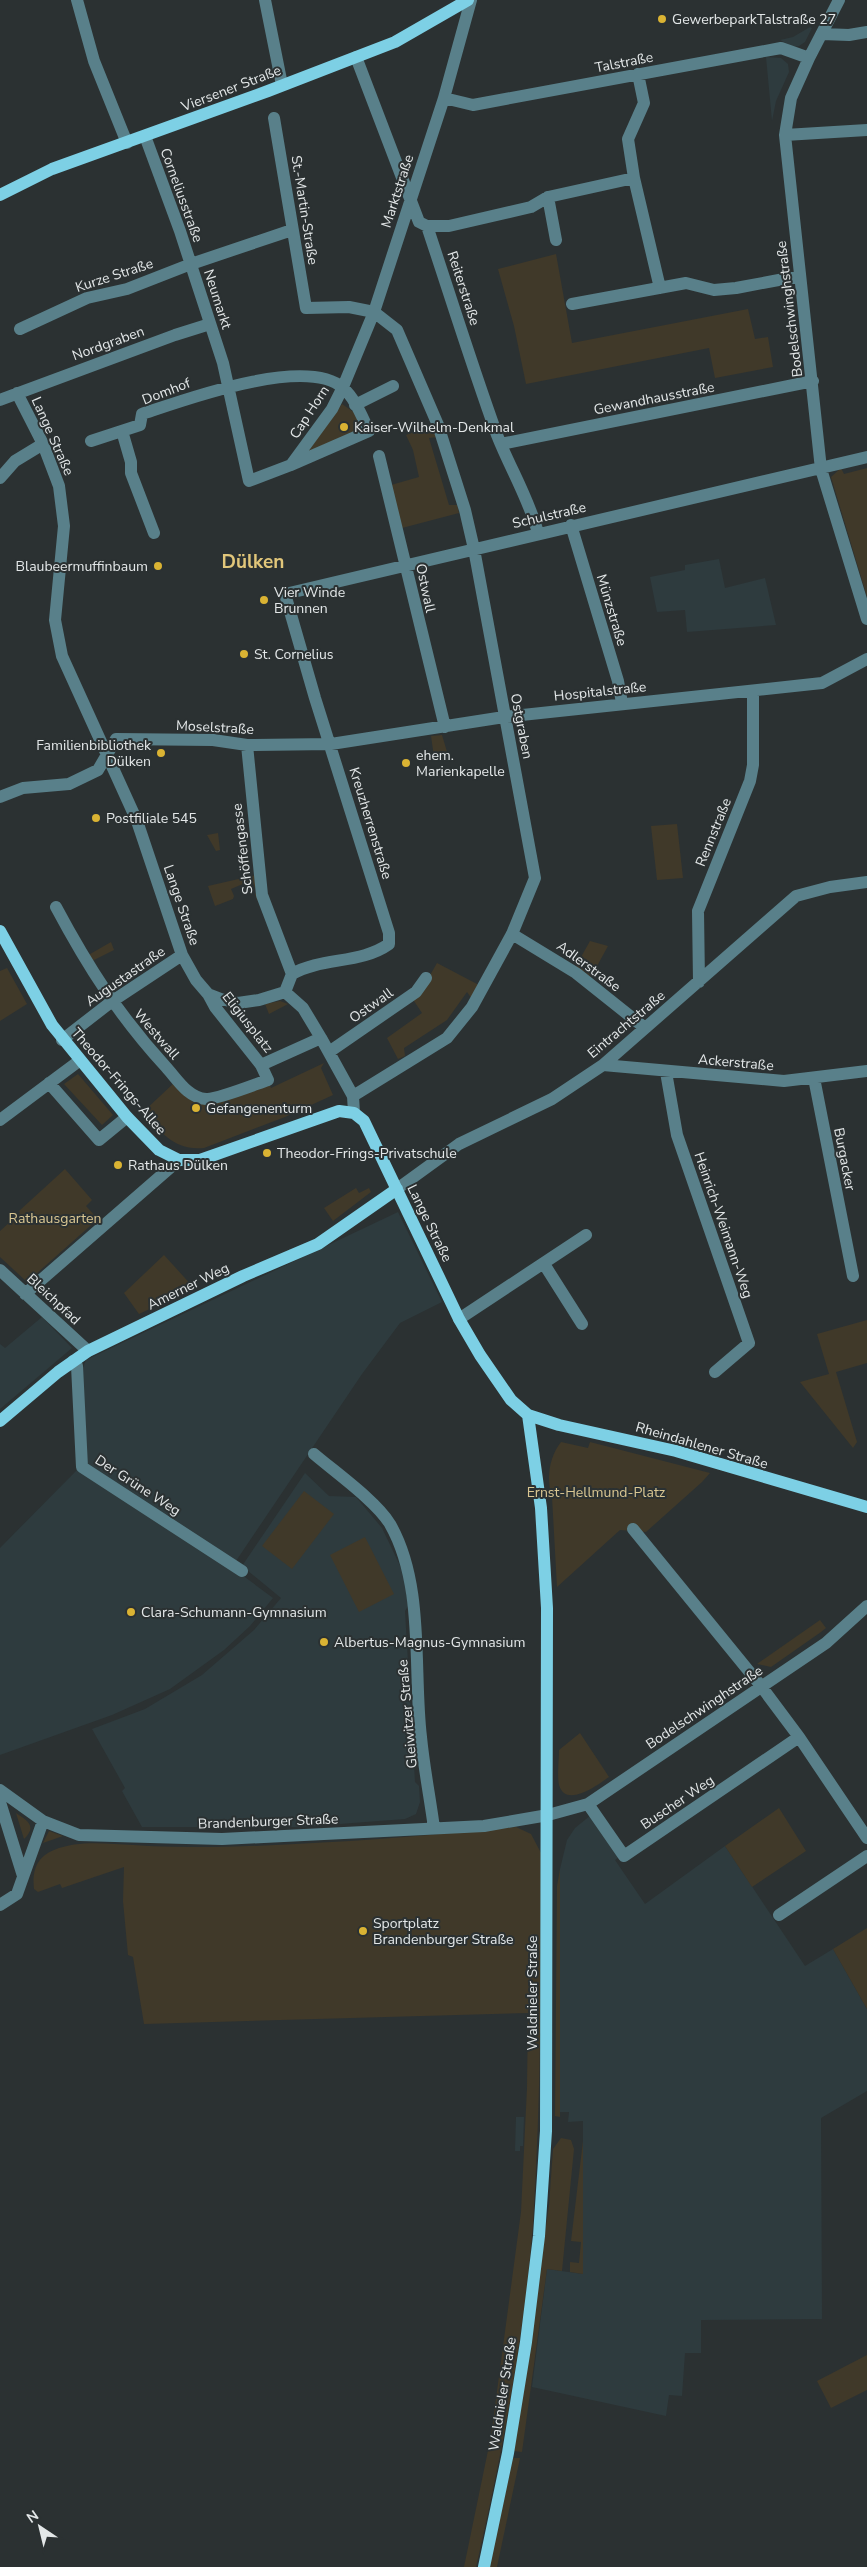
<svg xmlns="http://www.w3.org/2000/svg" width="867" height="2567" font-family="'Nunito Sans',sans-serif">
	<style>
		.built { fill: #2e3b3e }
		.green { fill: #403929 }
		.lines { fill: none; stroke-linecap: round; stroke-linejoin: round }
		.minor { stroke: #59808a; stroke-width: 12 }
		.major { stroke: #7dd0e5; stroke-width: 12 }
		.poi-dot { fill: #dab333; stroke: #2b3132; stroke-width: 2 }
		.labels { text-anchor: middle; stroke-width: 4; stroke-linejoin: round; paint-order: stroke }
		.poi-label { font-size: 14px; fill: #e3e7e8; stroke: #2b3132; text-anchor: start }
		.street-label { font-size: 14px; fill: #e3e7e8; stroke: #2b3132 }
		.park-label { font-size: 14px; fill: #d9c692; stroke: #2b3132 }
		.district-label { font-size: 19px; font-weight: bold; fill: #e1c67a; stroke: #2b3132 }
	</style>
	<rect width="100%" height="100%" fill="#2b3132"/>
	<path class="built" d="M810,27l2,1 -7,14 -6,4 -6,1 -13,-7 13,-3z
		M766,57l15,1 7,6 1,8 -13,29 -4,20z
		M719,559l6,29 40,-10 11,47 -89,7 -2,-22 -28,2 -7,-35 35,-7v-5z
		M398,1212l44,90 -42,21 -38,51 -126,187 -150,-97 -5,-91 5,-13z
		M42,1317l30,31 -72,61v-65l5,4z
		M78,1469l160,103 35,26 -23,28 -26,24 -54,39 -58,26 -112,40v-207z
		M305,1473l24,23 27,1 26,31 22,46 4,32 -3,5 10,171 4,4 1,16 -4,12 -11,5 -105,8h-158l-20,-36 3,-3 -33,-59 53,-20 57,-34 52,-45 27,-32 -39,-32z
		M591,1815l28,42 -4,3 30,44 80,-58 80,120 28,-17 34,60v82l-46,27 1,201 -121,1v33h-16l-3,43 -13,-1 -3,21 -134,-29 15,-118 36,5v-153l-15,1 1,-10h-9v-243l7,-29 8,-12z
		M516,2117h8l-1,29h-3v5h-5z"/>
	<path class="green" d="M556,254l16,89 176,-34 7,30 13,-2 5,30 -58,11 -6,-30 -183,36 -12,-58 -16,-57z
		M342,404l13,9 7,15 -56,26z
		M434,424l4,13 -9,1 20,67h8l2,8 -57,15 -11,-43 28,-8 -6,-27 -7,-15z
		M841,468l3,6 23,-6v129l-36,-120z
		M442,735l6,20 -14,2 -3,-21z
		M677,824l6,54 -26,2 -6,-54z
		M218,833l2,17 -4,1 -9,-16z
		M256,875l4,26 -3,-1 -2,-6 2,-1 -5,-13 -21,9 3,7 -1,3 -18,7 -7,-20z
		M590,941l18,5 -17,31 -15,-11z
		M111,942l3,8 -26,13 -3,-6z
		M437,963l40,21 2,4 -7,11 -5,-7 -20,28 -43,28 1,8 -7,3 -11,-21 35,-25 -10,-15 8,-5z
		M7,968l20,36 -27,17v-50z
		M280,1001l8,3 -19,10 -4,-10z
		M324,1063l-3,5 12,27 -48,22 -81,31c-30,3 -42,-16 -62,-35l33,-31 18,20 75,-21 3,7z
		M78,1074l35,41 -11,10 -38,-41z
		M65,1169l27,31 -6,6 12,13 -71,63 -27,-25v-26l20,-18 -1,-2z
		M356,1188l3,5 10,-5 2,4 -38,29 -9,-13z
		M164,1255l30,33 -55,26 -15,-21z
		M867,1320v43l-31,9 21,70 -4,6 -53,-66 29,-8 -12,-40z
		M561,1442l27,6 2,-6 120,31 -8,9 -56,50 -26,-2 -63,57 -5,-90c-6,-18 -3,-40 9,-55z
		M304,1491l30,23 -42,55 -30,-23z
		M365,1537l29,57 -35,18 -29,-57z
		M820,1620l6,8 -5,4 -50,35 -14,-3z
		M580,1733l29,44c-10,7 -43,32 -50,8 -2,-10 0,-25 0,-35z
		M779,1808l27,43 -54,36 -27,-41z
		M16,1813c12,8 21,13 8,26z
		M516,1827l15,7 10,19c0,124 0,247 -8,371 -9,115 -31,230 -57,343h-12l27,-131 30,-224 6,-124 1,-75 -384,11 -11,-67 -5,-2 -5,-54 1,-34 -62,21 -2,-4 -22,8 -4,-3c-2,-17 2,-32 20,-39 25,-10 53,-6 79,-5 27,2 53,2 80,2 102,-2 202,-10 303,-20z
		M49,1831l14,5 -20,7z
		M560,1869v248l-5,-1 2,-230z
		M867,1928v81l-34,-60z
		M561,2138l10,2 3,9 -12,122 -15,-2 -25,183 -8,-1 35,-246 4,-56z
		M583,2141v133l-13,-2v-10l9,1 2,-21 -10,-1z
		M867,2355v35l-36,18 -14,-27z
		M513,2458h7l-23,109h-8z"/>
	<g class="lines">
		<path class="minor" d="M77,0l17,61 33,82
			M265,0l17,85
			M839,0l-30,58 -18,40 -6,37 36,334 46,150
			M822,34l27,1 18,-3
			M356,57l63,165 8,4h22l82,-19 17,-10 86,-19
			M638,74l6,29 -16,36 6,39 26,110
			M444,98l29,7 308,-57 28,10
			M274,118l32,190 43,-1 25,5 23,18 41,95 27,85 9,39 61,329 -23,56 -40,73 -25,31 -94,58
			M785,135l82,-5
			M145,136l35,95 43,132 26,118 42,-16 41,-56 11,-22 31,-75 70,-214 27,-98
			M548,197l8,43
			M427,226c23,69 45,140 70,209 13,33 32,64 41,98
			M572,304l114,-21 28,7 22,-2 64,-12
			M20,329l67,-31 40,-9 64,-25 101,-34
			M17,393l26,51 16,42 5,40 -9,94 7,36 75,165 45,134 14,25 12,14 13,5 17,4 21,-3 26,-8
			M0,400l175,-65 35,-11
			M355,405l38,-19
			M122,431l9,31v11l23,60
			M91,441l49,-16 2,-11c42,-14 164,-59 201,-26 12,10 19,29 26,43l-78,34
			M501,444l312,-63
			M379,456l66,271
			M0,478l15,-17 28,-17
			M571,525l47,156 4,22
			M247,745l15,150 30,79
			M0,797l23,-9 46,-4 29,-14 18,-31 97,1 34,5 84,-1 173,-27 318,-34 45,-24
			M56,907c32,60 64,110 110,160 11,12 22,31 40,32 10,1 50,-15 62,-19l-7,-15
			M512,934l64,39 69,55
			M699,982l-1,-71 52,-130 3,-16v-73
			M285,992l7,-18c30,-17 69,-10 97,-30v-11l-74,-235 -30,-104 582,-137
			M285,992l18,16 18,30 32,58 1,17
			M208,994l7,13 46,58 60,-27
			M62,1040l49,-38 71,-47
			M329,1052l87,-60 10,-14
			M603,1065l181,16 83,-10
			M666,1072l11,63 72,208 -34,29
			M814,1078l39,198
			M49,1083l50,57 28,-23
			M0,1120l79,-59
			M397,1189l62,-45 93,-45 51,-34 193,-169 34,-9 37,-5
			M544,1264l38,60
			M0,1270l88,81
			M25,1294l154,-134
			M459,1319l127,-84
			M73,1361l4,5 5,101 160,104
			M314,1454c21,18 62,47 76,70 35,61 23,146 31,213 3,31 9,61 13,91
			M633,1529l128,157 38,51 68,101
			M0,1790l43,31 36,14 143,4 262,-13 64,-11 40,-11 238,-161 41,-37
			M0,1802l23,74
			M588,1804l36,52 175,-119
			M0,1905l17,-11 26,-73
			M779,1915l88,-59"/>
		<path class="major" d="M0,195l52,-26 216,-78 127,-49 73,-42
			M0,931l52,94 75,92 32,33 20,10h21l139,-49 15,2 10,8 95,198 21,36 31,45 17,15 31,10 117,26 191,56
			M0,1421l58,-49 30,-21 155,-75 75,-32 79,-55
			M484,2567l24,-114 18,-111 13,-106 7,-105 1,-523 -6,-100 -13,-93"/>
	</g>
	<g class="poi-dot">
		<circle cx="662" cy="19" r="5"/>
		<circle cx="344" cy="427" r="5"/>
		<circle cx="158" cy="566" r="5"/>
		<circle cx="264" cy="600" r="5"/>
		<circle cx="244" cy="654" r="5"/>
		<circle cx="161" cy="753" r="5"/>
		<circle cx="406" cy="763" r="5"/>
		<circle cx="96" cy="818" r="5"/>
		<circle cx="196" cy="1108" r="5"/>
		<circle cx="267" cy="1153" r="5"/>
		<circle cx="118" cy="1165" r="5"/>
		<circle cx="131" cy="1612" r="5"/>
		<circle cx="324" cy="1642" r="5"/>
		<circle cx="363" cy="1931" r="5"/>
	</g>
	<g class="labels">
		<g class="poi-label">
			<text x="672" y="24">GewerbeparkTalstraße 27</text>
			<text x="354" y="432">Kaiser-Wilhelm-Denkmal</text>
			<text x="148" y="571" text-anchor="end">Blaubeermuffinbaum</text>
			<text x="274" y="597">Vier Winde<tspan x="274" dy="16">Brunnen</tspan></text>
			<text x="254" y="659">St. Cornelius</text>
			<text x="151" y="750" text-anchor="end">Familienbibliothek<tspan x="151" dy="16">Dülken</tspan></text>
			<text x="416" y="760">ehem.<tspan x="416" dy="16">Marienkapelle</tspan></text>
			<text x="106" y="823">Postfiliale 545</text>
			<text x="206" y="1113">Gefangenenturm</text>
			<text x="277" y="1158">Theodor-Frings-Privatschule</text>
			<text x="128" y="1170">Rathaus Dülken</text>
			<text x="141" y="1617">Clara-Schumann-Gymnasium</text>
			<text x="334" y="1647">Albertus-Magnus-Gymnasium</text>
			<text x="373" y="1928">Sportplatz<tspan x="373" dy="16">Brandenburger Straße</tspan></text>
		</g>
		<g class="street-label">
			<text transform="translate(624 62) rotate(-11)" y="5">Talstraße</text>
			<text transform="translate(231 88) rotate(-21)" y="5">Viersener Straße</text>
			<text transform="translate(397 191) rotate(-72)" y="5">Marktstraße</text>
			<text transform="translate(182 195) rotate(70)" y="5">Corneliusstraße</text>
			<text transform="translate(305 210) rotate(81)" y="5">St.-Martin-Straße</text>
			<text transform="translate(114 275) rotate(-18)" y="5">Kurze Straße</text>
			<text transform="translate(464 288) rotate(72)" y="5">Reiterstraße</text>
			<text transform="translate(218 299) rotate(72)" y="5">Neumarkt</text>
			<text transform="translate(789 309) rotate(-97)" y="5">Bodelschwinghstraße</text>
			<text transform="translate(108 343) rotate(-20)" y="5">Nordgraben</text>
			<text transform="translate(166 391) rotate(-21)" y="5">Domhof</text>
			<text transform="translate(654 398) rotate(-11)" y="5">Gewandhausstraße</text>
			<text transform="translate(309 412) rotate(-57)" y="5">Cap Horn</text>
			<text transform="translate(53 436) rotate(66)" y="5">Lange Straße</text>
			<text transform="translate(549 515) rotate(-13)" y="5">Schulstraße</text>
			<text transform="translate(426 588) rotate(78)" y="5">Ostwall</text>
			<text transform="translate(612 610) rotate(73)" y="5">Münzstraße</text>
			<text transform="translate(600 691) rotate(-6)" y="5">Hospitalstraße</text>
			<text transform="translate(522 726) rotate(79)" y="5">Ostgraben</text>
			<text transform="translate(215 727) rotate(3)" y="5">Moselstraße</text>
			<text transform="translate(371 823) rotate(73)" y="5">Kreuzherrenstraße</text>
			<text transform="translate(713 832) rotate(-68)" y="5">Rennstraße</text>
			<text transform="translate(242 849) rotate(-97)" y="5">Schöffengasse</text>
			<text transform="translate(182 905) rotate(71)" y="5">Lange Straße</text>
			<text transform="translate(589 966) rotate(36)" y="5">Adlerstraße</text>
			<text transform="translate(125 976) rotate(-35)" y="5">Augustastraße</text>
			<text transform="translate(371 1005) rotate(-35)" y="5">Ostwall</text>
			<text transform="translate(248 1022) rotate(52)" y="5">Eligiusplatz</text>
			<text transform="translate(626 1024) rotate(-40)" y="5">Eintrachtstraße</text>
			<text transform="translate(157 1034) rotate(49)" y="5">Westwall</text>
			<text transform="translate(736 1062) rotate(5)" y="5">Ackerstraße</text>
			<text transform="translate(119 1081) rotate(49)" y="5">Theodor-Frings-Allee</text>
			<text transform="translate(845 1159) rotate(79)" y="5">Burgacker</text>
			<text transform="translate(430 1223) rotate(64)" y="5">Lange Straße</text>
			<text transform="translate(724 1225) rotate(71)" y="5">Heinrich-Weimann-Weg</text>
			<text transform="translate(188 1286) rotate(-26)" y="5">Amerner Weg</text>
			<text transform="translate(54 1299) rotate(43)" y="5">Bleichpfad</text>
			<text transform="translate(702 1445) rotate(16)" y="5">Rheindahlener Straße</text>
			<text transform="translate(138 1485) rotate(33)" y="5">Der Grüne Weg</text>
			<text transform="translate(704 1707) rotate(-34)" y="5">Bodelschwinghstraße</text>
			<text transform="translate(407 1714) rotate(-95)" y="5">Gleiwitzer Straße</text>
			<text transform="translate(677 1802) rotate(-34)" y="5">Buscher Weg</text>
			<text transform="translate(268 1821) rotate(-2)" y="5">Brandenburger Straße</text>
			<text transform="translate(532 1993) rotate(-90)" y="5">Waldnieler Straße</text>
			<text transform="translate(502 2394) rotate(-81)" y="5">Waldnieler Straße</text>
		</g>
		<g class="park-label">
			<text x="55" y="1223">Rathausgarten</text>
			<text x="596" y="1497">Ernst-Hellmund-Platz</text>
		</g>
		<g class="district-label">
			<text x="253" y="568">Dülken</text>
		</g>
	</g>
	<g transform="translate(40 2527) rotate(325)" stroke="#2b3132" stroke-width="4" paint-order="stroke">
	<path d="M0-4L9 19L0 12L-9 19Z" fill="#e3e7e8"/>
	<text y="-8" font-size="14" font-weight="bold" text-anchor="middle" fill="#e3e7e8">N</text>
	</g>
</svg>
